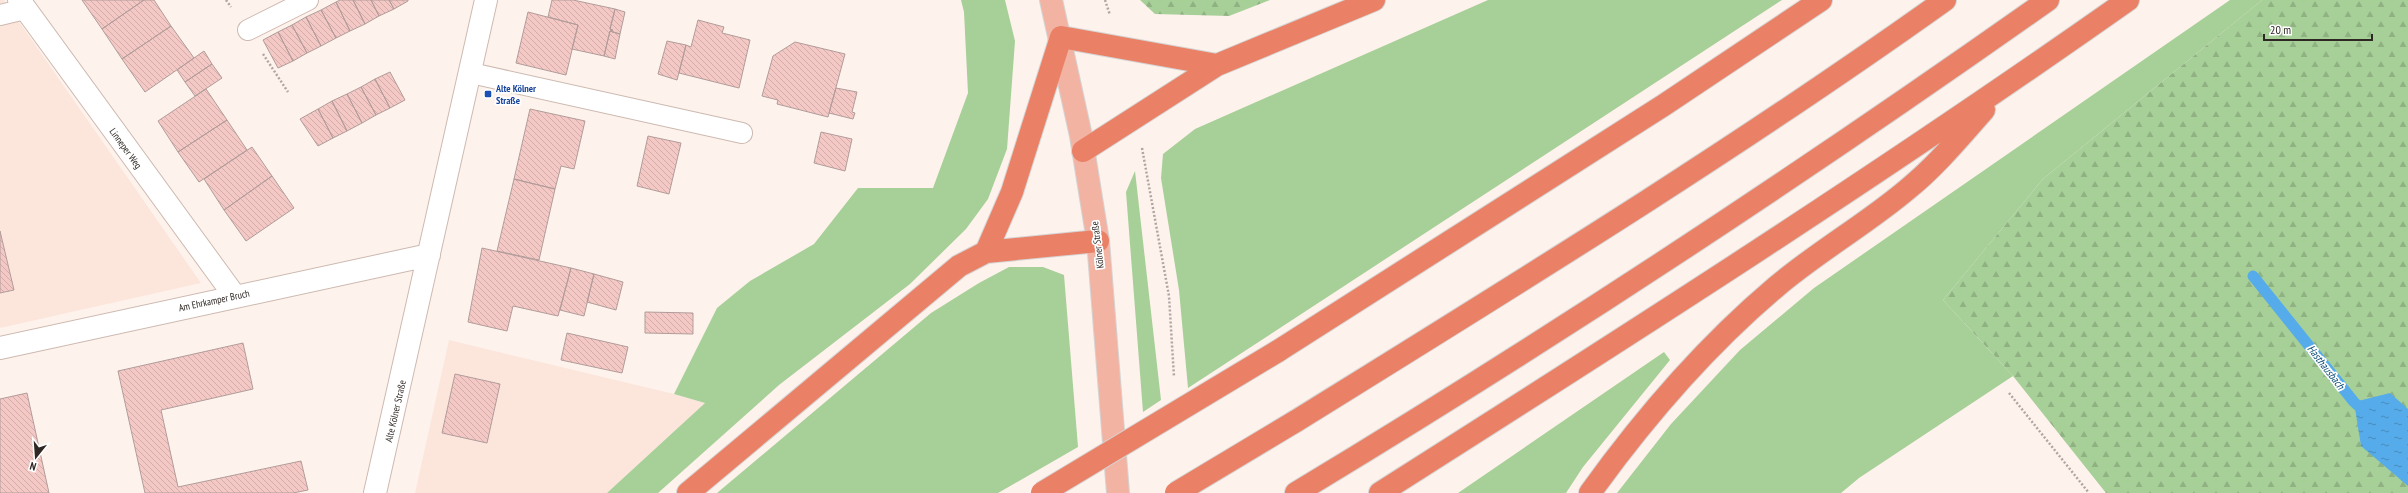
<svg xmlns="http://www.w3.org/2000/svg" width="2408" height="493" font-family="'PT Sans Narrow',sans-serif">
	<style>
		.built { fill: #fce6dc }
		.grass { fill: #a7cf98 }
		.forest { fill: url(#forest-firs) }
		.water { fill: url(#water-ripples) }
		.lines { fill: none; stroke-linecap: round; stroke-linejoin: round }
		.stream { stroke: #56abea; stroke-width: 11 }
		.building { fill: url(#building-back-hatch); stroke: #b19c9a }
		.service-casing { stroke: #cdbab1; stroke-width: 22 }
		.minor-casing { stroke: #cdbab1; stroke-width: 24 }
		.primary-casing { stroke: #d5d4d3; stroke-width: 24 }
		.motorway-casing { stroke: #d5d4d3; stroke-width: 24 }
		.path { stroke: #b0a6a1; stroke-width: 2.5; stroke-dasharray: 2 2; stroke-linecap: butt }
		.service { stroke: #fff; stroke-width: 20 }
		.minor { stroke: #fff; stroke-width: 22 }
		.primary { stroke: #f2b3a3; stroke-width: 22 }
		.motorway { stroke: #ea8065; stroke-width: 22 }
		.motorway-bridge-casing { stroke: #d5d4d3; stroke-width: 24; stroke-linecap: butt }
		.motorway-bridge { stroke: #ea8065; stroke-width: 22 }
		.transit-dot { fill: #1a4fb4; stroke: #fff; stroke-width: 1.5 }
		.labels { text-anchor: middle; stroke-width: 3.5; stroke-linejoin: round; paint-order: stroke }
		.transit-label { font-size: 10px; font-weight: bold; fill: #164399; stroke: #fff; text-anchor: start }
		.street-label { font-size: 10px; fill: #2e2724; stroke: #fff }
		.water-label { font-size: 11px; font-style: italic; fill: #0a4c75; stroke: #fff }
	</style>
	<defs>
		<pattern id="forest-firs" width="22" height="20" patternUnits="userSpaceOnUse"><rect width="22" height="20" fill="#a7cf98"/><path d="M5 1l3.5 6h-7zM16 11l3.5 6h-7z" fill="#90b283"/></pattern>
		<pattern id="water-ripples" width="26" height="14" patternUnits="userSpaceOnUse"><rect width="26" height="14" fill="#56abea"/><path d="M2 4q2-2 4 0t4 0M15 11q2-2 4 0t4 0" fill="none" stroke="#488bbd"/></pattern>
		<pattern id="building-back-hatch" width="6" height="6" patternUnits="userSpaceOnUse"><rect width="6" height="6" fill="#f4c9c5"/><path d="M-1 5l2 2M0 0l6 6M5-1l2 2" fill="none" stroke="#d2ada9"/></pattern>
	</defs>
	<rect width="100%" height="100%" fill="#fef2ec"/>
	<path class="built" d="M0,0h4l197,283 -201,45z
		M449,340l225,54 31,9 -98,90h-192z"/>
	<path class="grass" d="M961,0h44l10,41 -8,108 -19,50 -22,30 -56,55 -131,101 -121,108h-51l98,-90 -31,-9 43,-86 33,-27 64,-37 44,-56h75l35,-95 -4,-81z
		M1488,0h294l-594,388 -9,-98 -18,-112 2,-24 32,-25z
		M2230,0h32l-219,179 -100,121 70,76 -154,102 -18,15h-224l54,-69 69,-74 74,-62z
		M1135,171l26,229 -18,12 -17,-220z
		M1009,267h34l21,8 14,172 -80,46h-281l214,-180 48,-30z
		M1664,352l6,8 -87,107 -17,26h-108z"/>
	<path class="forest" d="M1140,0h130l-41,16 -74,-2z
		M2262,0h146v493h-302l-93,-117 -70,-76 100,-121z"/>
	<path class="water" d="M2390,393l18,16v77l-47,-40 -7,-44z"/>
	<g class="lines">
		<path class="stream" d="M2253,276l101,126 10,9"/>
	</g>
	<path class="building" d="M82,0h62l-42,29z
		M144,0h10l17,26 -49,33 -20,-30z
		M340,0h13l12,24 -15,7 -14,-29z
		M353,0h18l8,16 -14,8z
		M371,0h18l5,9 -15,7z
		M389,0h19v1l-14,8z
		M552,0h21l42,9 -5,20 3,1 -3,1 -6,25 -32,-7 6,-24 -30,-8z
		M336,2l14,29 -14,7 -15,-28z
		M615,9l10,3 -5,22 -8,-2 -2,-3z
		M321,10l15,28 -15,8 -15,-29z
		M528,12l50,13 -12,50 -50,-12z
		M306,17l15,29 -14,7 -15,-28z
		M698,20l26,7 -2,6 28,7 -11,48 -60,-15 7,-28 5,2z
		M292,25l15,28 -14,8 -15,-29z
		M171,26l23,32 -49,34 -23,-33z
		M610,31l10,3 -5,25 -11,-3z
		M278,32l15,29 -15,7 -15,-28z
		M667,41l19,4 -9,35 -19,-6z
		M795,42l50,12 -17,63 -51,-13 1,-4 -16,-4 11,-40z
		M204,51l8,13 -27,18 -8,-12z
		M212,64l10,14 -27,18 -10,-14z
		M390,72l15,28 -15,8 -15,-29z
		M375,79l15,29 -14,7 -15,-28z
		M361,87l15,28 -14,8 -15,-29z
		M836,88l21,4 -5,20 3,1 -2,6 -24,-6z
		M206,89l21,31 -49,32 -20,-31z
		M347,94l15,29 -15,8 -15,-30z
		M332,101l15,30 -14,7 -15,-29z
		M318,109l15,29 -15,8 -18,-27z
		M530,109l55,12 -11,48 -13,-3 -6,23 -41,-10z
		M227,120l20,30 -48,32 -21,-30z
		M821,132l31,7 -7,32 -31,-8z
		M648,136l33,7 -12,51 -32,-8z
		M252,147l20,29 -48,34 -20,-31z
		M272,176l22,32 -48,33 -22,-31z
		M514,179l41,10 -16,71 -42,-9z
		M0,231l14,59 -14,3z
		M482,248l89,20 -13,48 -45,-10 -6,25 -39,-9z
		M571,268l23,6 -10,42 -24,-6z
		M594,274l29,8 -7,28 -29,-8z
		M645,312l48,1v21l-48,-1z
		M567,333l61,14 -6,26 -61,-13z
		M243,343l10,46 -92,21 17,77 123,-26 7,29 -15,3h-148l-27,-122z
		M455,374l45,10 -13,59 -45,-10z
		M27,393l22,100h-49v-94z"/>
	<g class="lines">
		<defs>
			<path id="service" d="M0,15l25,-6
				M248,30l60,-30
				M471,73l271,60"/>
			<path id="minor" d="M19,0l215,295
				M0,348l429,-93
				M375,493l111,-493"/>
			<path id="primary" d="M1051,0l30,136 17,105 20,252"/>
			<path id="motorway" d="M1083,151l134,-86 157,-65
				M986,252l26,-60 49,-155 156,28
				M1278,351l386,-246 157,-105
				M1296,421c219,-136 439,-271 649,-421
				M688,493l271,-227 27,-14 112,-11
				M1296,493c257,-155 507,-320 752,-493
				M1380,493c252,-160 504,-321 748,-493
				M1590,493c54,-75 115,-146 186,-206 42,-36 91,-63 133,-99 28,-23 51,-51 75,-78"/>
		</defs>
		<use href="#service" class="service-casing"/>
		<use href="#minor" class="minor-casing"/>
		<use href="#primary" class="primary-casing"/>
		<use href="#motorway" class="motorway-casing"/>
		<path class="path" d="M226,0l5,7
			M1105,0l5,15
			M263,54l25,38
			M1142,148l27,148 5,81
			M2009,393l80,100"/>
		<use href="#service" class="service"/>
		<use href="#minor" class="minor"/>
		<use href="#primary" class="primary"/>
		<use href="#motorway" class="motorway"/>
		<defs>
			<path id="motorway-bridge" d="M1042,493l236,-142
				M1176,493l120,-72"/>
		</defs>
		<use href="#motorway-bridge" class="motorway-bridge-casing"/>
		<use href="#motorway-bridge" class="motorway-bridge"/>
	</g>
	<rect class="transit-dot" x="484" y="90" width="8" height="8" rx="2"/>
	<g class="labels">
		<g class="transit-label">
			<text x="496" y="92">Alte Kölner<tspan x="496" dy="12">Straße</tspan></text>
		</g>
		<g class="street-label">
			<text transform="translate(126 148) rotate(54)" y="4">Linneper Weg</text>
			<text transform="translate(1097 245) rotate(-97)" y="4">Kölner Straße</text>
			<text transform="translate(214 300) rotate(-12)" y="4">Am Ehrkamper Bruch</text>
			<text transform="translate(395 411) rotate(-77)" y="4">Alte Kölner Straße</text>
		</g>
		<g class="water-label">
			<text transform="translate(2326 367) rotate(52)" y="4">Hasthausbach</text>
		</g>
	</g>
	<g transform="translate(36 457) rotate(197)" stroke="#ffffff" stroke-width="3" paint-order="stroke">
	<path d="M0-3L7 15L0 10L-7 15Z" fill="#2e2724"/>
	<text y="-6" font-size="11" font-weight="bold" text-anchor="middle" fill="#2e2724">N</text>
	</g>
	<path d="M2264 34v6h108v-6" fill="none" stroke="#2e2724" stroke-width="2"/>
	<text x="2270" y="34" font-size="12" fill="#2e2724" stroke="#ffffff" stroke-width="3" paint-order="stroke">20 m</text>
</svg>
